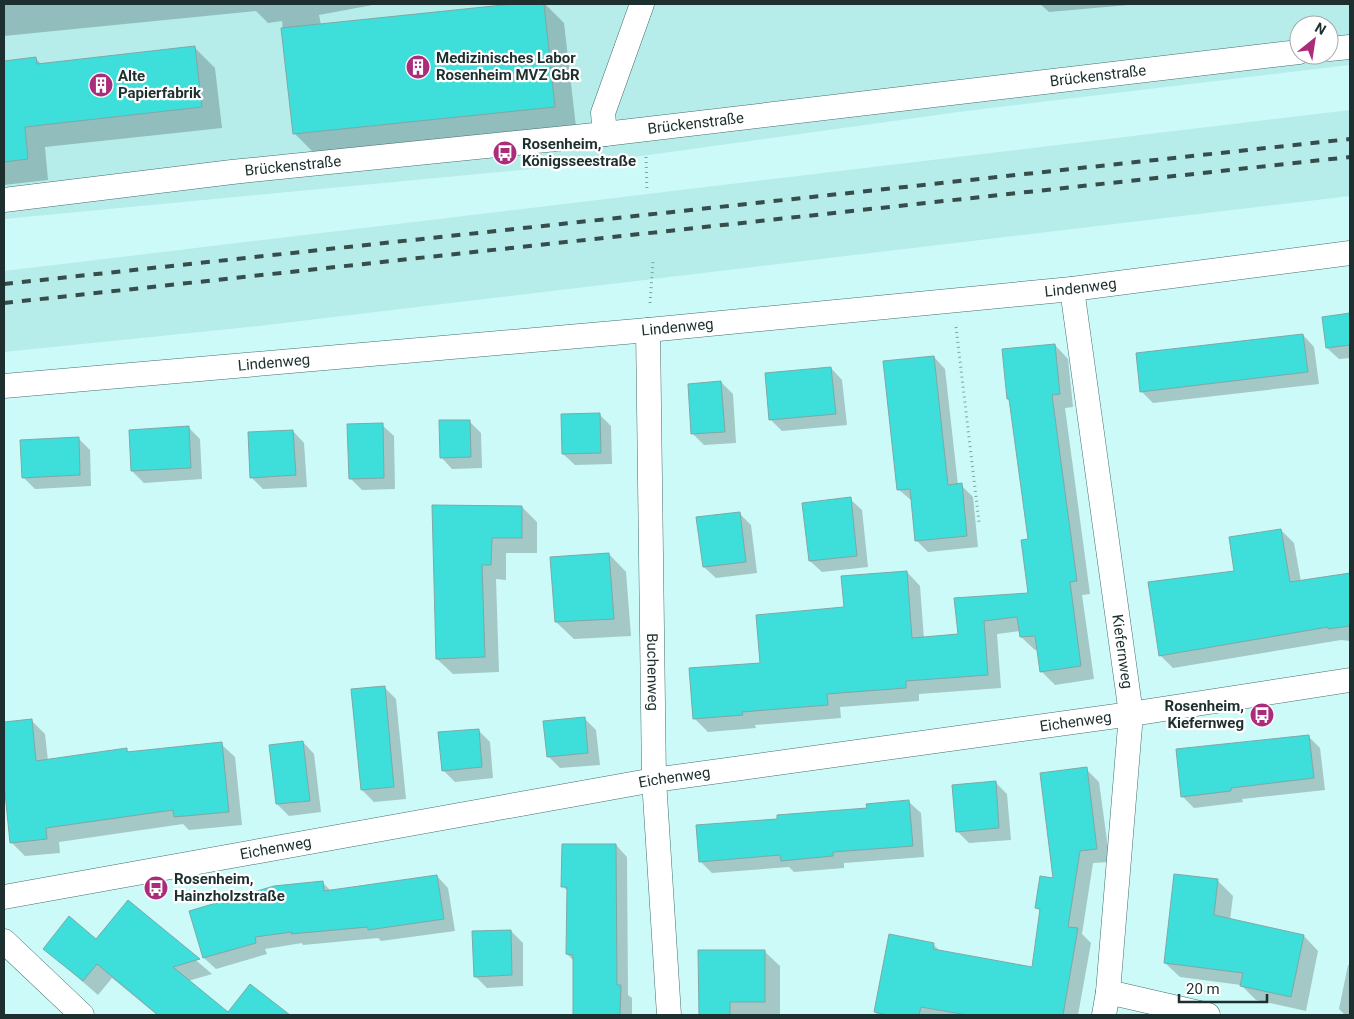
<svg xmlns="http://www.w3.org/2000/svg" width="1354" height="1019" font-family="Roboto,sans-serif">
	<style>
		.built { fill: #b6edeb; fill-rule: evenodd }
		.shadow { fill: #0003 }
		.building { fill: #3ededa; stroke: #7da9a7 }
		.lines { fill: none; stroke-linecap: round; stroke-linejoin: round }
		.minor-casing { stroke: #446f6d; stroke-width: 25 }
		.path { stroke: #80a2a0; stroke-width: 3; stroke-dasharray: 1 4; stroke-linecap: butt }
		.minor { stroke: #fff; stroke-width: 24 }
		.rail { stroke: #374d4c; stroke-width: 4; stroke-dasharray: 9 9; stroke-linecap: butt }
		.labels { text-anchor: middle; stroke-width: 4.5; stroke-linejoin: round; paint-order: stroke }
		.poi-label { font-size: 15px; font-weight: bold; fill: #1d2f2e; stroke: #fff; text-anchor: start }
		.street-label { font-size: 15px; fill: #1d2f2e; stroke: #fff }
	</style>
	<rect width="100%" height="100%" fill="#ccfaf8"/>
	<path class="built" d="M4,4h1346v61l-384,46 -382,53 -580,55zM1299,25h30v30h-30z
		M1350,110v86l-1101,131 -245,25v-81z"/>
	<path class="shadow" d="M4,4h374l-59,11 2,10 204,-21h20l19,19 12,104 -261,27 -21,-21 -12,-112 -14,2 -12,-12 -252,25z
		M1040,4h100l-91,8z
		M194,47l21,21 7,60 -177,19 3,33 -44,5v-123l32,-3 5,5z
		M1350,315v43l-11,1 -12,-11 -3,-30z
		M1303,335l11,12 5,37 -166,19 -12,-12z
		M1055,345l13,14 5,48 -8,1 25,186 -8,1 12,84 -39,6 -14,-14 -3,-21h-3l-14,-13 -1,-6 -23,3 4,54 -82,6v7l-79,6 1,11 -86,7 1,3 -48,4 -14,-14 68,-54 83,-56 62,-36 13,14 4,53 35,-3 70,-42 1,-54 -19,-138 -3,-3z
		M934,357l11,12 13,116h3l12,12 5,50 -50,5 -12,-12 -4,-39 -14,-12z
		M831,368l11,12 5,45 -65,6 -11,-11z
		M721,382l12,12 3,49 -32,2 -11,-11z
		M599,414l12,12 1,38 -37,1 -12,-11z
		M469,421l12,12 1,35 -30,1 -11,-12z
		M382,425l12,11 1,53 -33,1 -12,-12z
		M188,427l12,12 2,40 -58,4 -12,-12z
		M293,431l11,12 3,44 -44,2 -12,-12z
		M78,438l12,12 1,36 -56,3 -12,-12z
		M850,499l12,11 6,57 -46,5 -12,-11z
		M433,506l89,1 15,15v31h-31v27l-10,-1 3,93 -46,2 -16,-15z
		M739,513l12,12 6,48 -41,5 -12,-11z
		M1281,530l13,13 7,39 49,-7v66l-9,-1 -168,28 -13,-13 76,-83z
		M609,554l17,18 5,64 -57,3 -18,-17z
		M384,687l12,12 10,100 -32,3 -12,-12z
		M585,719l11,11 4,35 -40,3 -12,-12z
		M31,720l14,14 3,27 78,-12 4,4 91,-9 14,13 7,68 -53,5 -6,-6 -124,18 1,11 -35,3 -14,-14 -7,-71v-48z
		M478,730l12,12 3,36 -38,4 -12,-12z
		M1308,736l12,12 5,42 -83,9 1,3 -49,6 -12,-12z
		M303,742l11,12 7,58 -32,4 -12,-12z
		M1086,769l13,13 11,80 -17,1 -11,71 9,9 -13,72h-200l-3,-3 58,-68 8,8 92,17 8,-57 -4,-4 17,-29z
		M996,783l11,11 4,46 -42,3 -12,-12z
		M909,802l12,11 3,44 -80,6v5l-50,4 -5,-5 -77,6 -12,-12 79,-41z
		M616,845l11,12 1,138 4,3v17h-58v-54l-7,-7 1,-63 -6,-5z
		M437,876l11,12 7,43 -74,10 -3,-3 -75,7 -1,-2 -37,6 2,5 -51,15 -12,-11 118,-76 9,9z
		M1175,876l43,5 15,15 -3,24 74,16 14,15 -12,60 -50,-11 -15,-15 -61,-8 -15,-14z
		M128,902l84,72 -24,7 40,33 23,-29 37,30h-131l-45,-37 -14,17 -54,-47 53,-8z
		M511,931l12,12v43l-36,2 -12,-12z
		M700,951h64l16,15v49h-80z
		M1348,965h2v50h-5l-6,-6z"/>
	<path class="building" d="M513,4h31l11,103 -262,27 -12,-106z
		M195,46l7,61 -177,20 3,32 -24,3v-101l32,-4 1,7z
		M1350,313v32l-24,3 -4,-31z
		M1303,334l5,38 -168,20 -4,-39z
		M1055,344l5,50 -8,1 25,186 -7,1 11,84 -41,6 -5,-36 -15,1 -3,-20 -33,4 4,54 -82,6v7l-79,6 1,11 -86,7 1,3 -50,4 -4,-51 71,-5 -4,-48 88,-8 -3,-31 66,-5 5,67 46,-4 -4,-36 74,-5 -7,-53 7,-1 -19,-140h-2l-5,-50z
		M934,356l14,129 14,-2 5,53 -52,5 -5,-52 -13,1 -14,-129z
		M831,367l5,47 -67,6 -4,-47z
		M721,381l4,51 -34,2 -3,-50z
		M600,413l1,40 -39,1 -1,-40z
		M439,420h31l1,37 -31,1z
		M383,423l1,55 -35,1 -2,-55z
		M189,426l2,42 -60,3 -2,-41z
		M293,430l3,45 -46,3 -2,-46z
		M79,437l1,38 -58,3 -2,-38z
		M851,497l6,59 -48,5 -7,-58z
		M432,505l90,1v32h-30l-1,27h-9l3,92 -49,2z
		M740,512l6,50 -43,5 -7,-50z
		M1281,529l9,53 60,-9v53l-22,3v-2l-169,29 -11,-74 86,-11 -5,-34z
		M609,553l5,66 -59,3 -5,-65z
		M385,686l9,101 -33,3 -10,-101z
		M585,717l3,36 -41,4 -4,-36z
		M32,719l4,42 91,-13v4l95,-10 7,70 -55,5 -1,-7 -127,18 1,11 -37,4 -6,-60v-61z
		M479,729l3,38 -40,4 -4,-39z
		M1309,735l5,43 -83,10v3l-50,6 -5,-48z
		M303,741l7,60 -34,3 -7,-59z
		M1087,767l10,82 -17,2 -12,76 10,1 -15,87h-96l-46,-8 -2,8h-31l-14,-3 15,-78 45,9 -1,6 99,18 8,-58 -5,-1 5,-32 13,2 -13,-105z
		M996,781l3,47 -43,4 -4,-47z
		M909,800l4,46 -80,6v4l-52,5 -1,-6 -81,7 -3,-37 81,-6v-4l90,-7 -1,-4z
		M562,844h54l1,141h4l-1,30h-47v-60l-7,-1 1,-67h-6z
		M1174,874l44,5 -4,36 90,20 -13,62 -51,-11 3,-13 -79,-10z
		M437,875l7,44 -76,11v-3l-77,7 1,-2 -37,5 1,6 -53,15 -14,-47 85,-25 49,-5 1,10z
		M128,900l72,59 -27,8 55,45 22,-28 40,31h-132l-61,-51 -14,17 -40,-32 26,-33 27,23z
		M511,930l1,45 -38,2 -2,-46z
		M698,950h67v52h-35v13h-31z"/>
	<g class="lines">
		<defs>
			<g id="minor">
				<path d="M1329,49l21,-2"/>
				<path d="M605,134l-2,-21 39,-109"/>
				<path id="s1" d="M4,200l228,-28 373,-38 694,-82"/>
				<path id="s2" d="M1072,289l59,425 -23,278 -4,23"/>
				<path id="s3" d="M648,330l6,450 15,235"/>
				<path id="s4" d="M4,386l644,-56 424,-41 278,-36"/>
				<path id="s5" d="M4,897l650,-117 477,-66 219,-34"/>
				<path d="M4,941l78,74"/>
				<path d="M1108,992l100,23"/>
			</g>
		</defs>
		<use href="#minor" class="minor-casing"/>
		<path class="path" d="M646,157l1,34
			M650,303l3,-42
			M956,327l23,195"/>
		<use href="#minor" class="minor"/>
		<path class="rail" d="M4,284l1346,-145
			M4,303l1346,-146"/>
	</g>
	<defs>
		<symbol id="building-disc" viewBox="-11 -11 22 22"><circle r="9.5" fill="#ab2c7a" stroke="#fff"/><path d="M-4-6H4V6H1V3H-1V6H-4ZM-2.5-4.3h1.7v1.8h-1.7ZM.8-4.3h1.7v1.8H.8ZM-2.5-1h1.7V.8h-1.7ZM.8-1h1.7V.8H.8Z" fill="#fff"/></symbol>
		<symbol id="bus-disc" viewBox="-11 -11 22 22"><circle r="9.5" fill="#ab2c7a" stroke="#fff"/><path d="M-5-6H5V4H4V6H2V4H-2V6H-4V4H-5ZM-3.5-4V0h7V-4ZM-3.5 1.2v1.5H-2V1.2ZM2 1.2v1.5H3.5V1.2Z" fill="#fff"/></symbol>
	</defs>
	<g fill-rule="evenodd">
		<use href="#building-disc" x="404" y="53" width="28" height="28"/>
		<use href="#building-disc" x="87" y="71" width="28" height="28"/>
		<use href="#bus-disc" x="491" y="139" width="28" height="28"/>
		<use href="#bus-disc" x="1248" y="701" width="28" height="28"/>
		<use href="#bus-disc" x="142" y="874" width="28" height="28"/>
	</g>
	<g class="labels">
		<g class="poi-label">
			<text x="436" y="63">Medizinisches Labor<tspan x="436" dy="17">Rosenheim MVZ GbR</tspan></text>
			<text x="118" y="81">Alte<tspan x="118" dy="17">Papierfabrik</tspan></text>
			<text x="522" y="149">Rosenheim,<tspan x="522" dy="17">Königsseestraße</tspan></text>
			<text x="1244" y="711" text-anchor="end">Rosenheim,<tspan x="1244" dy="17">Kiefernweg</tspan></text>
			<text x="174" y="884">Rosenheim,<tspan x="174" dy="17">Hainzholzstraße</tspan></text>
		</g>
		<g class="street-label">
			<text dy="5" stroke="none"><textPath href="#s1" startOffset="1101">Brückenstraße</textPath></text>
			<text dy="5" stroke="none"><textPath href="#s1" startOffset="696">Brückenstraße</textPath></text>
			<text dy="5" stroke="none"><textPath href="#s1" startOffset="291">Brückenstraße</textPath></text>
			<text dy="5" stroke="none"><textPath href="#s4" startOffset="1081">Lindenweg</textPath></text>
			<text dy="5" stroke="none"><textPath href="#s4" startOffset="676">Lindenweg</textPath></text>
			<text dy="5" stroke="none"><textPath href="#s4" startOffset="271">Lindenweg</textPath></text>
			<text dy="5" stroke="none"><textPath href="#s2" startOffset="366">Kiefernweg</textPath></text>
			<text dy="5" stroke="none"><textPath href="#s3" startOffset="342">Buchenweg</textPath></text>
			<text dy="5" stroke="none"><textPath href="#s5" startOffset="1086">Eichenweg</textPath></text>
			<text dy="5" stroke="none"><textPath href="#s5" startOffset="681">Eichenweg</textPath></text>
			<text dy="5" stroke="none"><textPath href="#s5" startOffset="276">Eichenweg</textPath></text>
		</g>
	</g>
	<rect width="1354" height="1019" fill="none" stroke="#1d2f2e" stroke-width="10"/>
	<g transform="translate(1314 40) rotate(30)"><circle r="24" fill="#ffffff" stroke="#a5acab"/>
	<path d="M0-4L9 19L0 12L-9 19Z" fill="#ab2c7a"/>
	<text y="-8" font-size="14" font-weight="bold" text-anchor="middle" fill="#1d2f2e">N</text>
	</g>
	<path d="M1179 994v8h88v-8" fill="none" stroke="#1d2f2e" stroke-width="2.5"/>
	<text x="1186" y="994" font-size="15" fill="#1d2f2e" stroke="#ffffff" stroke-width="4" paint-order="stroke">20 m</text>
</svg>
